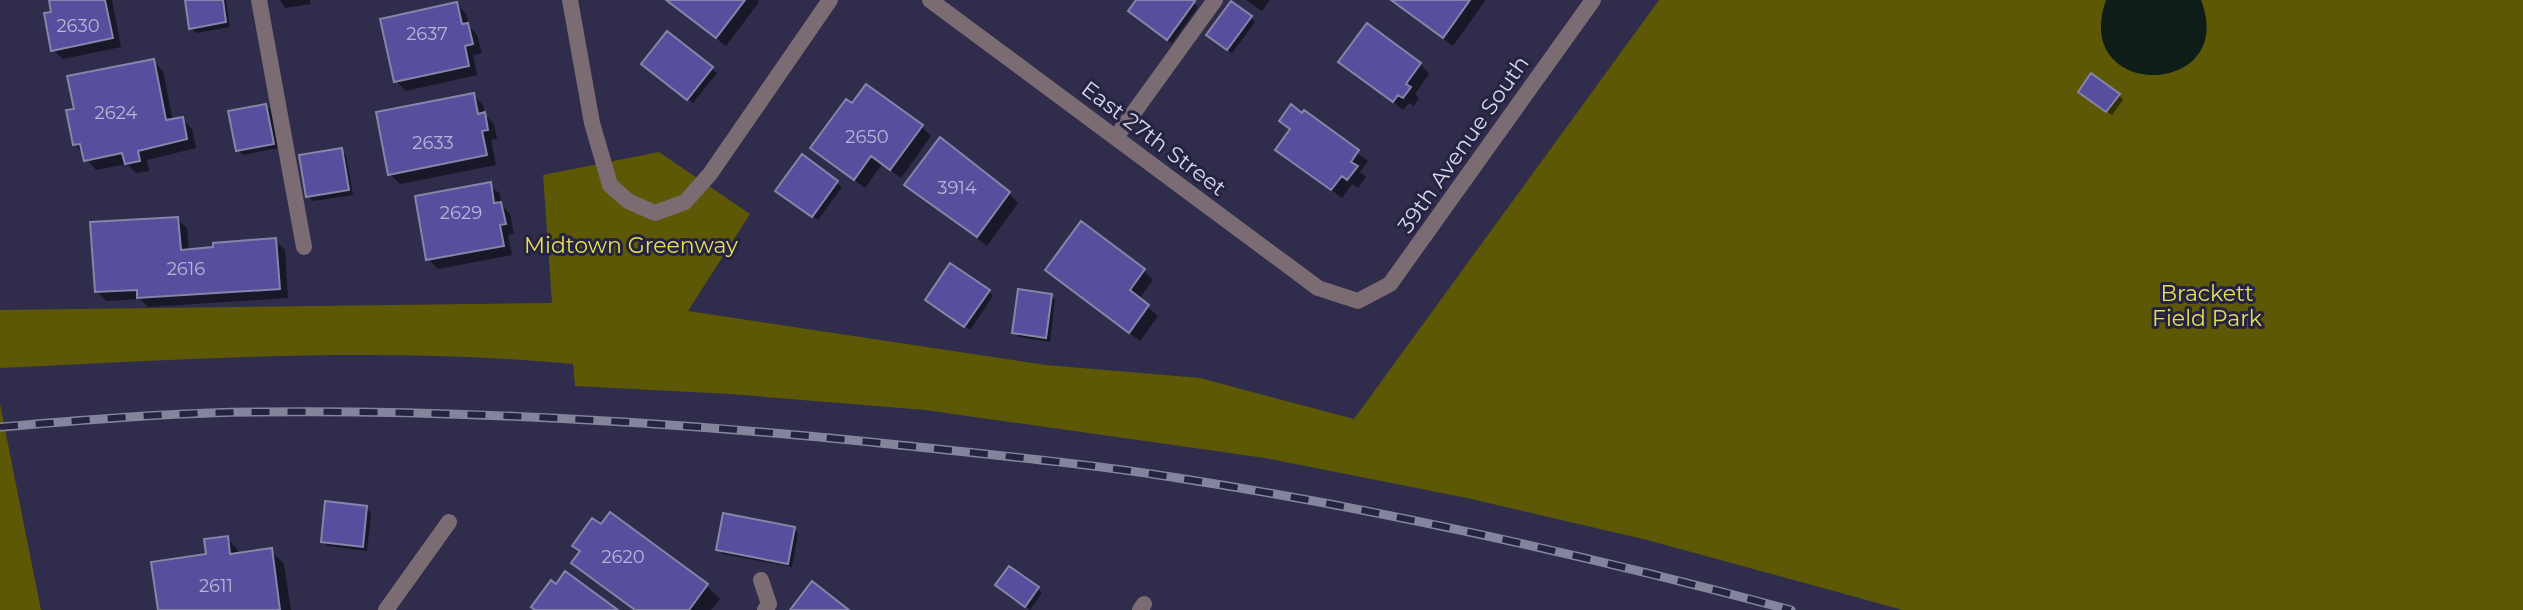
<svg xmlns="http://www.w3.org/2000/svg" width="2523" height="610" font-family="Montserrat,sans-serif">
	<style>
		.green { fill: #5d5805 }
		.water { fill: #0e1d17 }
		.shadow { fill: #0007 }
		.building { fill: #574e9e; stroke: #8685a9; stroke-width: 2 }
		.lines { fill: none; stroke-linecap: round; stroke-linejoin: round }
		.service { stroke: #7b6b73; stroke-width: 16 }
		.minor { stroke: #7b6b73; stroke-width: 16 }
		.rail-casing { stroke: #85849d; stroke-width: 9 }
		.rail { stroke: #252340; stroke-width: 6; stroke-dasharray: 18; stroke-linecap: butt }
		.labels { text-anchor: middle; stroke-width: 6; stroke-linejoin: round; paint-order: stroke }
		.number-label { font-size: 18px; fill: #b7b5d7 }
		.street-label { font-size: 22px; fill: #d7d7ea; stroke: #252340 }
		.park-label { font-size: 22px; fill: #e6de55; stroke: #252340 }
	</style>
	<rect width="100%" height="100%" fill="#2f2d4b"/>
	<path class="green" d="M1659,0h864v610h-620l-256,-70 -180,-42 -202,-40 -340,-48 -195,-16 -155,-8 -2,-22c-190,-18 -383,-5 -573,4v-58l552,-7 -9,-128 116,-23 91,62 -62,97 358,54 154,13 154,41z
		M0,404l41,206h-41z"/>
	<path class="water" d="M2106,0h95c38,98 -131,102 -95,0z"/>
	<path class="shadow" d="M51,0h61l9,47 -58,12 -10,-9 1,-36z
		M187,0h39l4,27 -34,6 -5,-5z
		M280,0h30l1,4 -26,4z
		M666,0h91l2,2 -33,44z
		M1139,0h51l8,7 -26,36 -37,-27z
		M1246,0h24l-8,11z
		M1390,0h94l1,1 -32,45z
		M457,4l9,10 3,12 8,9 5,18 -9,2 4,20 -71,16 -10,-10z
		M1250,17l5,5 -23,31 -18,-14z
		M667,34l50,39 -24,30 -45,-34z
		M153,61l10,10 10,50 9,-2 10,10 4,19 -49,12 2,11 -13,2 -9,-9 -31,6 -21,-26 1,-34z
		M1341,62l79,2 9,10 -14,20 4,4 -5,8 -5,-3 -6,7z
		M473,95l10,10 2,10 9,9 3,15 -6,1 5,25 -96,19 -10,-10z
		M2119,95l4,5 -11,15 -27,-19z
		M266,106l5,4 7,38 -35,7 -5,-5z
		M1304,113l64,48 -8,11 6,5 -8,11 -6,-4 -10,14 -64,-48 14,-19 -11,-10z
		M922,127l9,9 -30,42 -19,-14 -17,24 -42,-31z
		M341,150l5,5 7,40 -40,6 -5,-5z
		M802,157l40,30 -24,33 -36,-25z
		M490,185l10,9 1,11 9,9 4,19 -6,2 4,20 -74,14 -10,-10z
		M907,185l102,8 9,10 -31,43z
		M177,219l10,9 2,23 87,-10 9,9 3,48 -140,9 -8,-8 -34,2 -9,-10z
		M1047,270h96l10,10 -14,19 19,17 -18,25z
		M988,291l5,5 -23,34 -38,-26z
		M1051,295l4,5 -5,42 -31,-5 -5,-5z
		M366,508l5,5 -4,38 -39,-5 -5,-4z
		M610,515l97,71 13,13 -9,11h-78l-46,-35 -13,-13z
		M794,529l4,4 -6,34 -69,-13 -5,-4z
		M227,538l14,16 30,-3 13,13 7,46h-131z
		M1002,589h35l5,4 -12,17z"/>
	<path class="building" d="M49,0h56l8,38 -62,13 -7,-38 7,-1z
		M185,0h38l3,22 -37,7z
		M666,0h79l-29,38z
		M1136,0h57l2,1 -28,39 -39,-29z
		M1391,0h79l-27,38z
		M1231,1l21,15 -25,34 -21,-15z
		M457,2l5,22 6,-1 5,21 -8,2 4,20 -75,16 -14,-63z
		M1367,23l54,40 -15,21 5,3 -8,11 -5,-3 -5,7 -55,-40z
		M667,31l46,36 -26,33 -46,-36z
		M154,59l12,61 17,-3 4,22 -49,12 2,10 -15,3 -3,-11 -38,8 -4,-17 -7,1 -7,-35 8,-1 -7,-33z
		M2091,73l29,21 -14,18 -28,-20z
		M866,84l57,41 -33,45 -19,-14 -17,24 -44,-32 36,-49 6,4z
		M474,93l4,21 7,-2 3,18 -6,1 5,24 -99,20 -12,-63z
		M266,104l8,40 -38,7 -8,-40z
		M1291,104l11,9 2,-3 55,40 -8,12 7,4 -11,14 -5,-4 -11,14 -56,-40 15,-21 -11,-8z
		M940,137l70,55 -33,45 -73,-52z
		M342,148l7,42 -43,7 -7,-42z
		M802,154l36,27 -26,36 -37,-26z
		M491,182l3,21 7,-1 5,22 -6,1 4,21 -78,14 -11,-64z
		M178,217l3,33 32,-3v-4l63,-5 4,51 -143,9v-8l-42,2 -5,-70z
		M1081,221l64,48 -15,21 19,15 -20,28 -84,-63z
		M950,263l40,27 -26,37 -39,-27z
		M1018,289l34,5 -6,44 -34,-5z
		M325,501l42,5 -4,41 -42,-5z
		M610,512l98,72 -19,26h-54l-64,-47 9,-12 -8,-5 20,-28 9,6z
		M723,513l72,14 -7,37 -72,-14z
		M228,536l2,18 42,-6 8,62h-122l-7,-48 55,-8 -2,-15z
		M1009,566l30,21 -14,20 -30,-22z
		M565,571l53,39h-83l-4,-3 20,-27 5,4z
		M812,581l37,29h-59z"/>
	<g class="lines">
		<path class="service" d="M259,0l45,247
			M1116,137l99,-137
			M761,580l8,24 -4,6"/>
		<path class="minor" d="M570,0l22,123 18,62 18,16 27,12 30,-11 25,-28 120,-174
			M930,0l388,288 40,13 32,-17 203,-284
			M386,610l63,-88
			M1140,610l4,-6"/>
		<defs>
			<path id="rail" d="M0,427c87,-7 176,-15 263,-15 204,-2 406,10 608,30 102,11 206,20 307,36 207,32 411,78 613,132"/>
		</defs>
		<use href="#rail" class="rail-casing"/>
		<use href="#rail" class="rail"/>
	</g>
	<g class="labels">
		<g class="number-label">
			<text x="78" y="32">2630</text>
			<text x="427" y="40">2637</text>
			<text x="116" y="119">2624</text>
			<text x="867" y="143">2650</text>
			<text x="433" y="149">2633</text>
			<text x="957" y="194">3914</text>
			<text x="461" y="219">2629</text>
			<text x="186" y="275">2616</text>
			<text x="623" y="563">2620</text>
			<text x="216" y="592">2611</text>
		</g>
		<g class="street-label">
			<text transform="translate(1154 138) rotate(37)" y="8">East 27th Street</text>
			<text transform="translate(1463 144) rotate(-55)" y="8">39th Avenue South</text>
		</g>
		<g class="park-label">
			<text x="631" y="253">Midtown Greenway</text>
			<text x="2207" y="301">Brackett<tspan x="2207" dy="25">Field Park</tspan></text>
		</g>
	</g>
</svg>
